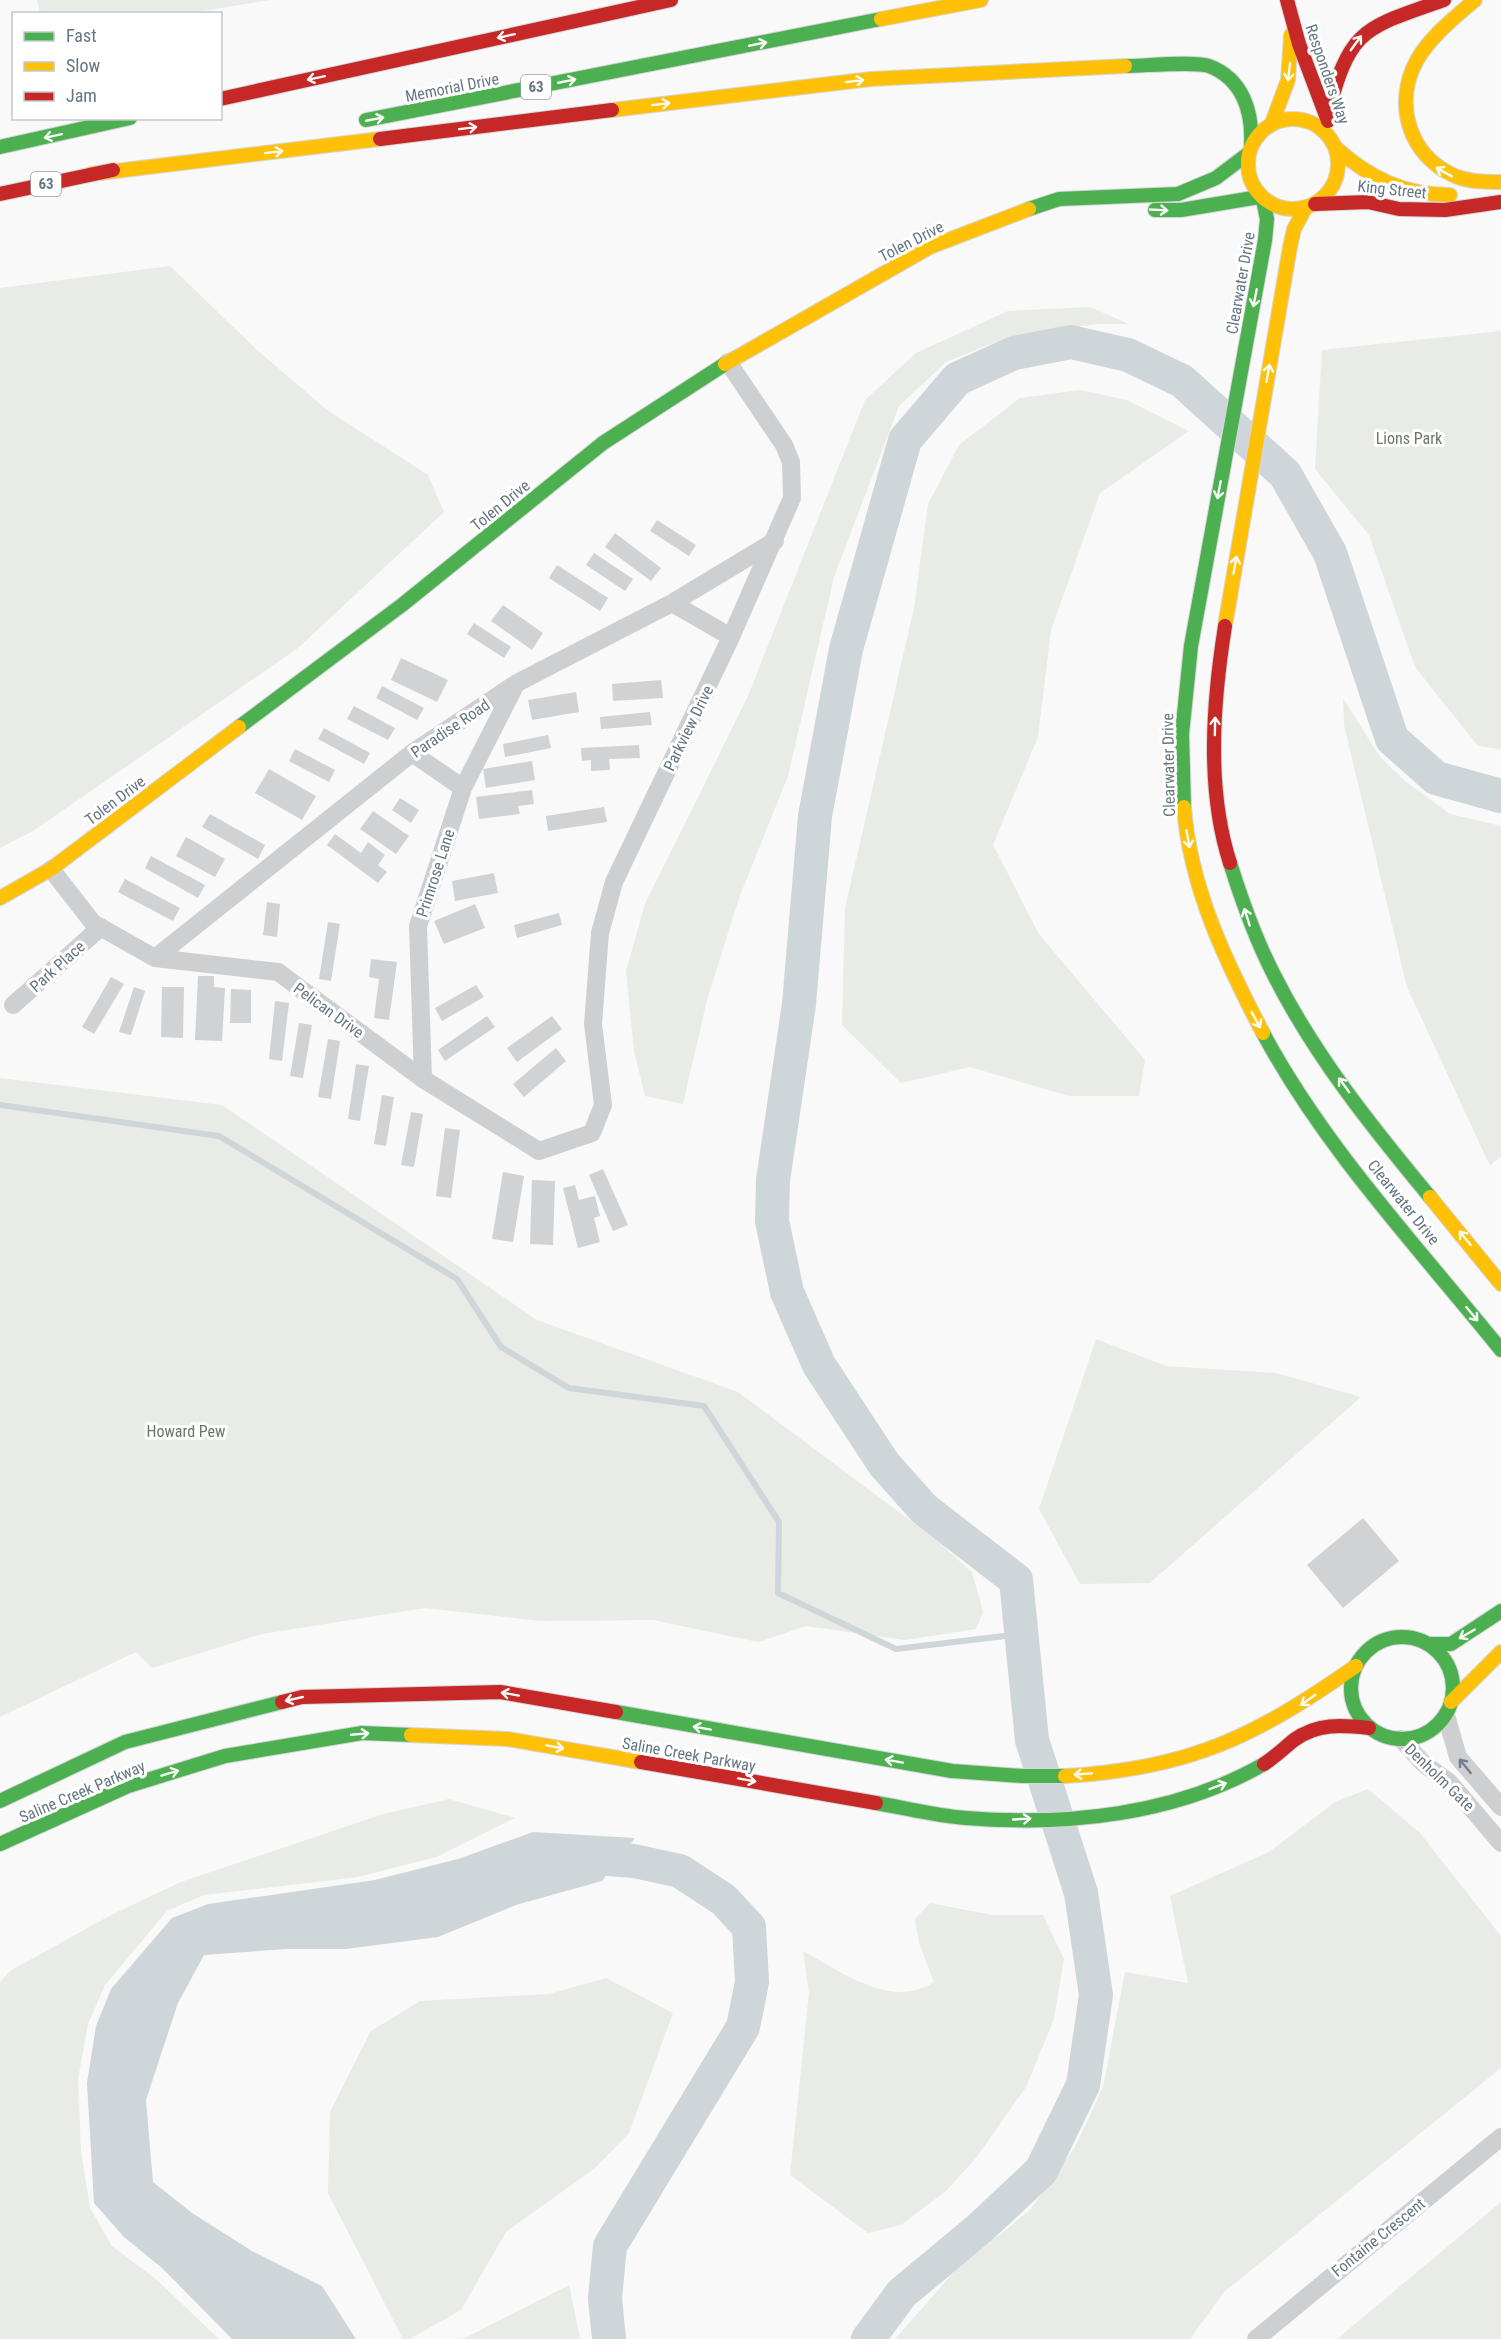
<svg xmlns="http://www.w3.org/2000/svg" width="1501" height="2339" font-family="'Roboto Condensed',sans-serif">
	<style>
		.green { fill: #e8ebe6 }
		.water { fill: #ced6d9 }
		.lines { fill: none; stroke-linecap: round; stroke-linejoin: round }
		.stream { stroke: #ced6d9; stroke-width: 6 }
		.river { stroke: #ced6d9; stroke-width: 34 }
		.building { fill: #d0d2d3 }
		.fast-casing { stroke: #d5d6d7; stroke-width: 16 }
		.slow-casing { stroke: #d5d6d7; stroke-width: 16 }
		.jam-casing { stroke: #d5d6d7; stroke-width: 16 }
		.street { stroke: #cecfd0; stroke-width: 18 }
		.fast { stroke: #4caf50; stroke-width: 14 }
		.slow { stroke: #ffc107; stroke-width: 14 }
		.jam { stroke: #c62828; stroke-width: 14 }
		.oneway { stroke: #f6fbf6 }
		.oneway2 { stroke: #707f8b }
		.labels { text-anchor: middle; stroke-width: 6; stroke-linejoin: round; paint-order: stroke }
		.shield { fill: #fff; stroke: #939fa8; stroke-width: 1.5 }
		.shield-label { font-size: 15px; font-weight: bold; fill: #657683 }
		.street-label { font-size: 16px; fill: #657683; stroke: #fff }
		.park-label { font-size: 16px; fill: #687a64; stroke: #fff }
	</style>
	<rect width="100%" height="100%" fill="#f9f9f9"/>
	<path class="green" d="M37,0h233l-80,13h-150z
		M170,266l86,83 71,61 101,65 16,37 -146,136 -265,183 -33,17v-560z
		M1090,307l39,17h-33l-88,13 -62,25 -47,44 -65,171 -46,199 -49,122 -32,102 -24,104 -38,-8 -11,-45 -8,-80 19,-67 103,-208 117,-296 51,-47 92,-42z
		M1501,331v418l-23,-3 -63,-79 -46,-132 -54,-66 7,-119z
		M1080,390l47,10 62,31 -89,62 -49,137 -13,107 -45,108 46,89 106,126 -6,36h-70l-99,-29 -69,16 -59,-58 3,-117 69,-300 14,-104 31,-59 61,-47z
		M1343,698l37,59 25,24 45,33 51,12v330l-11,10 -83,-179 -63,-262z
		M0,1078l222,27 315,215 201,72 197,147 37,33 11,40 -7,17 -71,11 -99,-14 -48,16 -105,-22 -112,1 -116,-13 -163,26 -110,34 -16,-16 -136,65z
		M1096,1339l70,27 110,7 85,24 -211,186 -70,1 -41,-75z
		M1368,1789l52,44 81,103v132l-277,224 -34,47h-295l60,-68 75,-61 45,-63 28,-60 22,-115 63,11 -18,-87 99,-44 66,-50z
		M449,1799l66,19 -79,39 -78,20 -154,18 -37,16 -62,74 -17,39 -10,55 3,72 9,57 22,38 45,34 62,59h-219v-357l10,-11 101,-56 70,-33 202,-68z
		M930,1903l62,12h51l21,44 -10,60 -28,68 -50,71 -30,33 -45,34 -33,8 -78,-58 19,-182 -6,-42c39,21 88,59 131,31l-15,-39 -4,-24z
		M606,1978l67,35 -44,120 -34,35 -89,64 -45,78 -51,29h-7l-75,-146 2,-81 41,-81 49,-30 129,-7z
		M1501,2202v137h-164z
		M569,2285l11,54h-119l10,-4z"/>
	<path class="water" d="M533,1832l102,6 -33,43 -86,24 -78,32 -92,12h-60l-82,6 -26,48 -32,97 7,82 39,31 60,38 70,35 34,53h-124l-70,-71 -38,-31 -30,-34 -7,-120 9,-57 15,-37 61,-71 36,-14 167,-24 83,-21z"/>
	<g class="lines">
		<path class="stream" d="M0,1105l219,31 238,143 44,68 68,41 135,18 75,116 -1,71 118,56 125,-15"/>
		<path class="river" d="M570,1856l64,5 46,10 44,29 25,27 3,55 -9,45 -133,219 -5,52 4,41
			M868,2339l34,-46 77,-64 62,-58 42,-86 13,-90 -15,-102 -49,-153 -16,-160 -92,-71 -40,-45 -65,-99 -32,-73 -15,-71 1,-41 26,-176 16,-188 31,-167 59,-209 52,-61 57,-26 57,-11 57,13 54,26 103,93 45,79 62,186 44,39 65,18"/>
	</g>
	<path class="building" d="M657,520l39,25 -7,11 -39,-25z
		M615,533l46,35 -10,13 -46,-34z
		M594,553l39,26 -8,12 -39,-26z
		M557,565l51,33 -8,13 -51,-33z
		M503,605l40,28 -11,17 -41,-29z
		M474,623l37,24 -7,11 -37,-24z
		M401,658l47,22 -11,22 -46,-22z
		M661,680l2,18 -50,3 -1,-17z
		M382,686l42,22 -7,12 -41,-22z
		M576,692l3,20 -47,8 -4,-20z
		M354,706l41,22 -7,12 -41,-21z
		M650,712l2,13 -51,4 -1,-12z
		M324,728l46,25 -6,11 -46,-25z
		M548,735l3,13 -46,9 -2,-13z
		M639,745l1,13 -31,1 1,11 -19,1v-11l-9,1 -1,-13z
		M295,749l40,21 -6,12 -40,-21z
		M532,761l3,19 -49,8 -3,-19z
		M269,769l47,27 -14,24 -47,-27z
		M532,790l2,14 -16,2 2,8 -41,5 -3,-22z
		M400,798l19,12 -8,13 -19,-13z
		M604,807l3,15 -59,9 -2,-15z
		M373,811l36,25 -13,18 -36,-25z
		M210,814l55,31 -7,14 -56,-32z
		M335,834l26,19 7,-11 17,13 -7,10 9,7 -9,11 -51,-38z
		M186,837l39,22 -10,18 -39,-21z
		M151,856l54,29 -7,13 -53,-30z
		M494,873l4,20 -43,8 -3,-20z
		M125,879l55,29 -7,13 -55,-29z
		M267,902l13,2 -3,33 -14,-2z
		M475,904l10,24 -41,16 -10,-23z
		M559,913l3,12 -45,13 -3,-13z
		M328,922l12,2 -9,57 -12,-2z
		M371,959l26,3 -8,58 -15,-2 5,-39 -10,-2z
		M198,976h16v11l11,1 -3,53 -27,-1z
		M111,977l13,7 -30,50 -12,-7z
		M476,985l8,12 -42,24 -7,-13z
		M134,987l11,4 -14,44 -12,-3z
		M162,987h22l-1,51 -22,-1z
		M231,989l20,1v33h-21z
		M275,1001l14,2 -7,58 -13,-2z
		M487,1016l8,11 -50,34 -7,-11z
		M552,1016l10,13 -45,33 -10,-14z
		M299,1023l13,2 -9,53 -13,-2z
		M328,1039l12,2 -9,58 -13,-2z
		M556,1048l10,13 -42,36 -11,-13z
		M356,1064l13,2 -9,55 -12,-2z
		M382,1095l12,2 -8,49 -12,-2z
		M411,1112l12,2 -9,53 -13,-2z
		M445,1128l15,2 -9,68 -15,-2z
		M603,1169l25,56 -15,6 -24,-56z
		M503,1172l21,4 -11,66 -21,-3z
		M532,1180l23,1 -2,64 -23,-1z
		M575,1185l4,15 16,-4 5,20 -6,2 6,24 -22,6 -15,-60z
		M1363,1518l36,43 -56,47 -36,-43z"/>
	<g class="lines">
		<defs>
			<path id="fast" d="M1125,66c18,0 70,-5 84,0 34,13 44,46 42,80
				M366,120l515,-101
				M0,147l130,-29
				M1029,209l30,-10 119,-5 38,-16 33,-25
				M1155,210h26l78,-13
				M239,727l163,-122 201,-162 122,-79
				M1184,807l-2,-73 9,-88 74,-406 2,-21 -4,-19
				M1230,863c12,38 25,75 43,110 41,82 99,154 157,224
				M1263,1033c62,116 156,215 238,317
				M1351 1688a51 51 0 1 1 102 0a51 51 0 1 1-102 0Z
				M1428,1644h23l50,-33
				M616,1712l336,59 70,5h43
				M0,1801l125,-59 157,-40
				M876,1803c30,5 60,13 90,15 101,8 209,-3 298,-54
				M0,1844l128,-58 97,-30 137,-23 49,2"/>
			<path id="slow" d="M1475,0c-21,18 -44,36 -58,60 -24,44 -8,96 38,116 15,6 30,6 46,6
				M881,19l100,-19
				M612,110l259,-31 254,-13
				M1248 164a45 45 0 1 1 90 0a45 45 0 1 1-90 0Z
				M1272,123l16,-43 3,-45
				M1336,148c33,30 69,47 114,47
				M91,174l289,-35
				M725,364l205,-117 99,-38
				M1225,626l65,-379 4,-18 12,-22
				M1184,807c6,81 42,155 79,226
				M0,898l51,-29 188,-142
				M1430,1197l71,87
				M1451,1702l50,-50
				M411,1735l96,4 134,23
				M1065,1776c125,-7 191,-40 291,-110"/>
			<path id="jam" d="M1287,0l12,44 29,77
				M220,99l451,-99
				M1327,116c23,-88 35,-87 117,-116
				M380,139l232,-29
				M0,194l113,-24
				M1315,204l53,-2 31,7 46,1 56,-8
				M1225,626c-12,76 -19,162 5,237
				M282,1702l20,-5 198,-5 116,20
				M641,1762l235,41
				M1264,1764c11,-7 20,-16 30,-24 23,-17 48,-15 75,-12"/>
		</defs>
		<use href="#fast" class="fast-casing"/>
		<use href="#slow" class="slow-casing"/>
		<use href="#jam" class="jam-casing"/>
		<path class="street" d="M672,603l59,34
			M412,753l51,35
			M51,869l42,54 62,35 123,14 145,107 116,72 53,-18 11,-28 -10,-81 7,-91 14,-51 117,-245 61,-139 -1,-36 -7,-17 -56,-83
			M155,958l257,-205 105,-70 155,-80 103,-62
			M13,1005l88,-78
			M423,1079l-5,-153 45,-138 53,-104
			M1446,1715l12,42 43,50
			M1401,1739l23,25 25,18 52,61
			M1256,2339l245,-202"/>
		<use href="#fast" class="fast"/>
		<use href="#slow" class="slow"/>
		<use href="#jam" class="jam"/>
	</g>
	<defs><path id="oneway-shaft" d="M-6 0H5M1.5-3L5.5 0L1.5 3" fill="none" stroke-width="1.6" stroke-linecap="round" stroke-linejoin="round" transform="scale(1.5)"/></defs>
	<g class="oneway">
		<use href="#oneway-shaft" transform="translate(506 36) rotate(168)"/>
		<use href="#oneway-shaft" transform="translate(1356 43) rotate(-54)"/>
		<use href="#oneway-shaft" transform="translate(758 44) rotate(-11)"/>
		<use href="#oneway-shaft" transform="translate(1289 72) rotate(97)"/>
		<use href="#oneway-shaft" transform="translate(316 78) rotate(168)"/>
		<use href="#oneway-shaft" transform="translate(567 81) rotate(-11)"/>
		<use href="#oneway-shaft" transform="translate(855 81) rotate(-7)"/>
		<use href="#oneway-shaft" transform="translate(661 104) rotate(-7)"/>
		<use href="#oneway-shaft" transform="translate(375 119) rotate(-11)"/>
		<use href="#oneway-shaft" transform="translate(468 128) rotate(-7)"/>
		<use href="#oneway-shaft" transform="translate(53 136) rotate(168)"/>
		<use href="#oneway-shaft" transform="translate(274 152) rotate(-7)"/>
		<use href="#oneway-shaft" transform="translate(1444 172) rotate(-151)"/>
		<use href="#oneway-shaft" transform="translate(1159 210) rotate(3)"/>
		<use href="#oneway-shaft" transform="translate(1255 298) rotate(101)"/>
		<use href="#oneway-shaft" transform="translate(1268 373) rotate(-80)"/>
		<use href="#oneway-shaft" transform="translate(1219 490) rotate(101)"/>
		<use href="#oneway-shaft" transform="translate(1235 565) rotate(-80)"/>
		<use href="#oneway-shaft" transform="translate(1215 726) rotate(-89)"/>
		<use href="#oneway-shaft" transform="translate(1188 839) rotate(80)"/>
		<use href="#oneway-shaft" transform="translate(1247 917) rotate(-108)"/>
		<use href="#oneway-shaft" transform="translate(1256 1020) rotate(61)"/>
		<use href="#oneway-shaft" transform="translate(1344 1085) rotate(-126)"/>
		<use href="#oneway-shaft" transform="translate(1465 1238) rotate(-129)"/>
		<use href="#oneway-shaft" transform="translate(1472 1314) rotate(51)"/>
		<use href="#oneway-shaft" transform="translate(1467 1634) rotate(150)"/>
		<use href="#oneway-shaft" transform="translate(510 1694) rotate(-170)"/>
		<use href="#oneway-shaft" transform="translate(294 1699) rotate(167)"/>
		<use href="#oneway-shaft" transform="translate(1308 1700) rotate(145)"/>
		<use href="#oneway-shaft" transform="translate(702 1728) rotate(-170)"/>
		<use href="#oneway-shaft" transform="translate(360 1734) rotate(-5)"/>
		<use href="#oneway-shaft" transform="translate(555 1747) rotate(10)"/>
		<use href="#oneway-shaft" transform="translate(894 1761) rotate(-170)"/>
		<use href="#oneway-shaft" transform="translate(170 1773) rotate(-17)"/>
		<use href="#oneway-shaft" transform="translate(1083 1774) rotate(175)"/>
		<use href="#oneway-shaft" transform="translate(747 1780) rotate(10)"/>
		<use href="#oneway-shaft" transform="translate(1218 1786) rotate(-21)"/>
		<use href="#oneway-shaft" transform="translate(1022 1819) rotate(-3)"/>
	</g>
	<use class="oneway2" href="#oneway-shaft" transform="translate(1465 1766) rotate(-129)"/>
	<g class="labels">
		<g class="shield">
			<rect x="521" y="75" width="30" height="24" rx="4.5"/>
			<rect x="31" y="172" width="30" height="24" rx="4.5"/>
		</g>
		<g class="shield-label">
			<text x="536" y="92">63</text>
			<text x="46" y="189">63</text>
		</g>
		<g class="street-label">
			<text transform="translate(1328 74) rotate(71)" y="6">Responders Way</text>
			<text transform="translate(452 87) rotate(-11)" y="6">Memorial Drive</text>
			<text transform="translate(1392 189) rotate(6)" y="6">King Street</text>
			<text transform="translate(911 241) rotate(-27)" y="6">Tolen Drive</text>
			<text transform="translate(1240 283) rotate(-80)" y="6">Clearwater Drive</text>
			<text transform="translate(500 505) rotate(-39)" y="6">Tolen Drive</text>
			<text transform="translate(450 728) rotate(-34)" y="6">Paradise Road</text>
			<text transform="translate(688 728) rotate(-64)" y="6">Parkview Drive</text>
			<text transform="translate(1168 765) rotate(-91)" y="6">Clearwater Drive</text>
			<text transform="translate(115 800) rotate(-37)" y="6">Tolen Drive</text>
			<text transform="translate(435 873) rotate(-72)" y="6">Primrose Lane</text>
			<text transform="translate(57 966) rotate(-42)" y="6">Park Place</text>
			<text transform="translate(329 1010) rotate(36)" y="6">Pelican Drive</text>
			<text transform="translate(1404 1202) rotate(51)" y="6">Clearwater Drive</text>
			<text transform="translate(689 1754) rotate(10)" y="6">Saline Creek Parkway</text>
			<text transform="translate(1440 1777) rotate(44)" y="6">Denholm Gate</text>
			<text transform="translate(82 1791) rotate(-23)" y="6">Saline Creek Parkway</text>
			<text transform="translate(1378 2237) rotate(-39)" y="6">Fontaine Crescent</text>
		</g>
		<g class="park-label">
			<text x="1409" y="444">Lions Park</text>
			<text x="186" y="1437">Howard Pew</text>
		</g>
	</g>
	<rect x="12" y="12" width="210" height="108" fill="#ffffff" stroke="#c1c8cd" stroke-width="1.5"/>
	<rect x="24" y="32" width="30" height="9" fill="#4caf50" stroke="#c1c8cd" stroke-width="1.5"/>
	<text x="66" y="42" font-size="18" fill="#657683">Fast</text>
	<rect x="24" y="62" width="30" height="9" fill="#ffc107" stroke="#c1c8cd" stroke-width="1.5"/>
	<text x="66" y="72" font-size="18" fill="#657683">Slow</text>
	<rect x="24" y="92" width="30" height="9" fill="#c62828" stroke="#c1c8cd" stroke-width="1.5"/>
	<text x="66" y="102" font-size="18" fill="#657683">Jam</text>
</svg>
